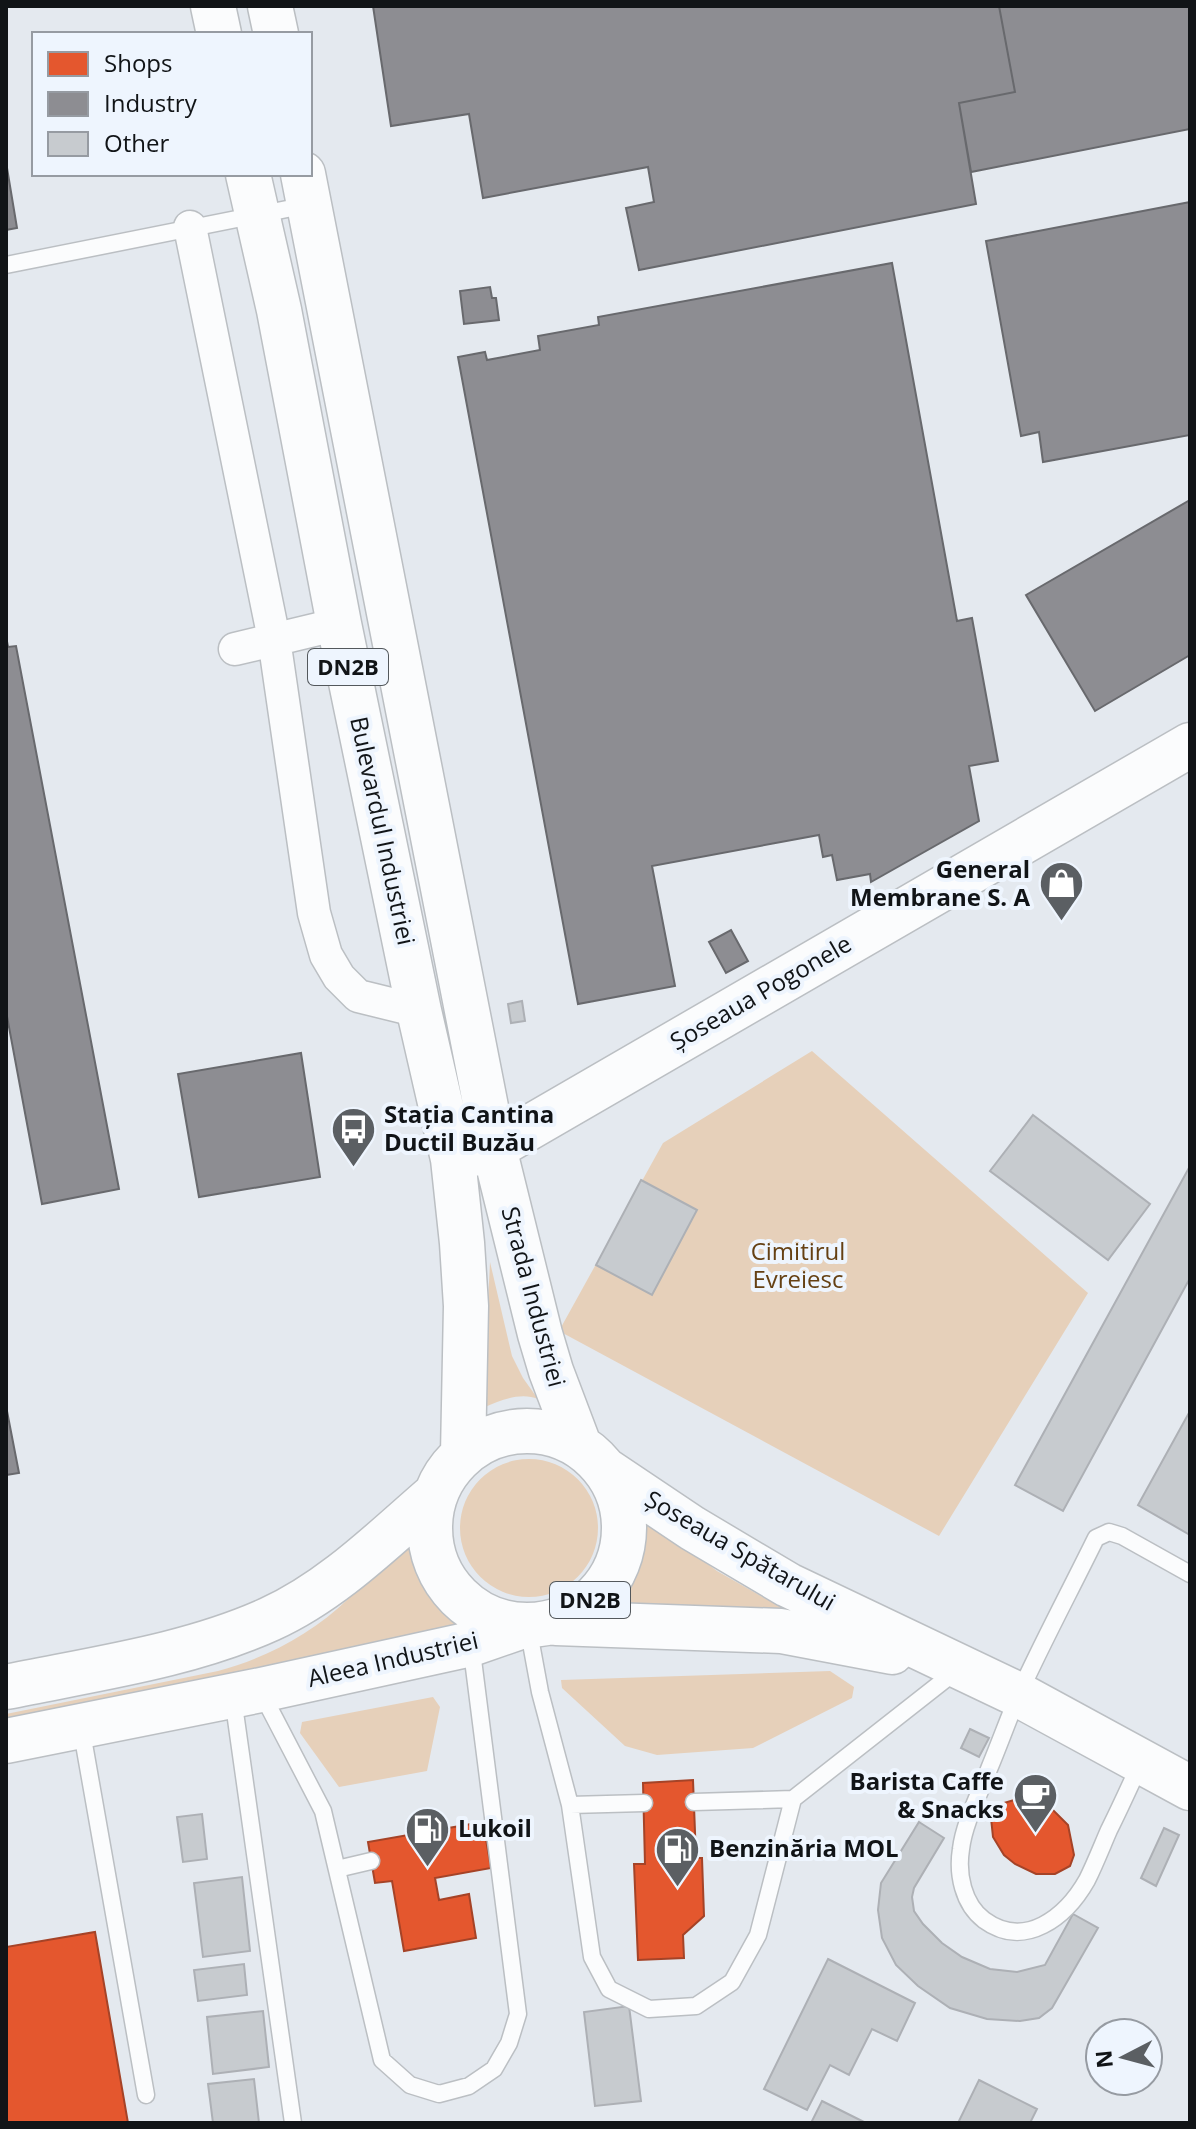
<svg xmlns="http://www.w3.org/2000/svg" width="1196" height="2129" font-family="'Open Sans',sans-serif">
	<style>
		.green { fill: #e6d0ba }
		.shops { fill: #e4572e; stroke: #a54327; stroke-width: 2 }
		.industry { fill: #8d8d92; stroke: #68696d; stroke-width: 2 }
		.building { fill: #c7cbcf; stroke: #adb0b5; stroke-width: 2 }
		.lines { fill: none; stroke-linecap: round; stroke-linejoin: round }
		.lane-casing { stroke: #bbbfc3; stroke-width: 19 }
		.street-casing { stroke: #bbbfc3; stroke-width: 35 }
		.secondary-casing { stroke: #bbbfc3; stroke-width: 47 }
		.primary-casing { stroke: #bbbfc3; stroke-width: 47 }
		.lane { stroke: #fbfcfd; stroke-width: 16 }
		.street { stroke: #fbfcfd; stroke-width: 32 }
		.secondary { stroke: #fbfcfd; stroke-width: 44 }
		.primary { stroke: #fbfcfd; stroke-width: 44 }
		.labels { text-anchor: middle; stroke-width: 8; stroke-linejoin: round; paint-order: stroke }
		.shield { fill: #eef5fe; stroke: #53585c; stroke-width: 2 }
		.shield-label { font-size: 22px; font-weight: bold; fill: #111417 }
		.street-label { font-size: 24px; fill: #111417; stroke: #eef5fe }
		.poi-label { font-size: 24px; font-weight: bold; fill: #111417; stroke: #eef5fe; text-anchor: start }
		.park-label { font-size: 24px; fill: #654013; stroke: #eef5fe }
	</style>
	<rect width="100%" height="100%" fill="#e4e9ef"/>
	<path class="green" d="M812,1051l276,242 -149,243 -380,-205 104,-188z
		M490,1262l22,94 11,22 15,21c-17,-7 -37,1 -53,8 -2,-48 3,-97 5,-145z
		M460 1528a69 69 0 1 1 138 0a69 69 0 1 1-138 0Z
		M628,1504l89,67 49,28 39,14h-210c30,-34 45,-63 33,-109z
		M418,1519c11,42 19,77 56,104l-468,104v-13l212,-43c48,-13 94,-37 130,-72 25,-24 47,-54 70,-80z
		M830,1671l24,16 -2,11 -99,50 -96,7 -32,-9 -63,-58 -1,-8z
		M433,1697l7,10 -13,64 -88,16 -39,-54 2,-11z"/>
	<path class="shops" d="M693,1780l3,78h6l2,58 -21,19 1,23 -46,2 -4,-96h11l-2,-81z
		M1014,1800h17l21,9 16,16 6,30 -4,11 -15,8h-19l-21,-10 -11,-9 -11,-18 -2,-19 6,-13z
		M483,1822l8,46 -56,10 4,22 30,-6 7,44 -72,13 -12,-70 -17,2 -7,-41z
		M95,1932l33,191h-122v-176z"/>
	<path class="industry" d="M373,6h626l16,86 -56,11 17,101 -337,66 -13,-62 28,-6 -6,-35 -165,31 -14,-84 -78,12z
		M999,6h191v123l-219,43 -12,-69 56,-11z
		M6,162l11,66 -11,2z
		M1190,202v233l-147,27 -4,-30 -18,4 -35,-195z
		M892,263l65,358 15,-3 26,143 -29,5 10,55 -108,61 -1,-8 -33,6 -5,-25 -9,2 -4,-22 -167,31 23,120 -97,18 -120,-647 27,-5 2,8 53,-10 -2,-14 61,-11 -1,-8z
		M490,287l2,11h4l3,22 -35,4 -4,-33z
		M1190,500v155l-95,56 -69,-116z
		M6,636l2,11 8,-1 103,543 -77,15 -36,-193z
		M731,930l17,31 -22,12 -17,-31z
		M301,1053l19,124 -121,20 -21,-123z
		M6,1406l13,67 -13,2z"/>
	<path class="building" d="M522,1001l3,20 -14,2 -3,-19z
		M1033,1115l117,89 -42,56 -118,-89z
		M1190,1166v112l-127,233 -48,-26z
		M641,1180l56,30 -45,85 -56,-30z
		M1190,1411v124l-52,-30z
		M970,1729l19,9 -10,19 -18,-9z
		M202,1814l5,45 -24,3 -6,-45z
		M919,1822l25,16 -30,50 -2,9 2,14 9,13 19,19 20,14 28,12 27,3 28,-7 28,-51 25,14 -46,80 -13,10 -19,3 -33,-2 -37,-11 -32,-22 -22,-21 -14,-27 -4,-28 3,-27z
		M1164,1828l15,7 -23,51 -15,-8z
		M242,1877l8,74 -47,6 -9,-74z
		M828,1959l87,44 -18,38 -25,-12 -23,46 -19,-10 -23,45 -43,-21z
		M244,1964l3,31 -49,6 -4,-31z
		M629,2006l12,95 -46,5 -11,-94z
		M263,2011l6,56 -56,7 -6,-57z
		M254,2079l5,44h-46l-5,-39z
		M979,2080l58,29 -7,14h-72z
		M822,2101l44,22h-55z"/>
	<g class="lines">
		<defs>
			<path id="lane" d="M6,265l301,-60
				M528,1627l12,65 30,113 74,-2
				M261,1692l62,119 59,249 28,25 29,9 30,-8 25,-17 15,-26 9,-29 -47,-370
				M233,1698l60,425
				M81,1727l65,368
				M1140,1764c-10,22 -20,44 -31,66 -7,16 -14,34 -22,50 -21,37 -62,70 -103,40 -21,-16 -27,-46 -23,-71 3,-26 19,-56 28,-80 10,-24 19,-49 29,-73 24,-53 52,-105 78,-158l13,-6 13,4 68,38
				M694,1802l99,-3 163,-128
				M570,1805l22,152 17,32 40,20 47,-3 36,-24 26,-47 35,-136
				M337,1869l34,-8"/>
			<path id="street" d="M190,227l84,412 40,274 12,42 13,22 19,19 61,15
				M235,649l104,-25"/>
			<path id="secondary" d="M458,1158l36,-10 696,-403"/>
			<path id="primary" d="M213,6l6,28
				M270,6l6,28
				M248,174l31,136 60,314 80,387 34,148 9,84 4,63 -3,148
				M303,174l191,974 46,186 11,37 28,74
				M430 1528a97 97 0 1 1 194 0a97 97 0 1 1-194 0Z
				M607,1471l85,57 96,57 231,110 171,93
				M556,1623l225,8 111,21
				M6,1687c87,-18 183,-31 264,-68 62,-28 114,-80 165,-124
				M6,1741l255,-51 210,-46 52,-18"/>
		</defs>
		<use href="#lane" class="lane-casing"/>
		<use href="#street" class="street-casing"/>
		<use href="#secondary" class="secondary-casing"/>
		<use href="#primary" class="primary-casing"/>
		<use href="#lane" class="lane"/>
		<use href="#street" class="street"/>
		<use href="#secondary" class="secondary"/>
		<use href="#primary" class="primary"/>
	</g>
	<defs>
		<symbol id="shop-pin" viewBox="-11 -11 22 30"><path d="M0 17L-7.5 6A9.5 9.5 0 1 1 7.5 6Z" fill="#5b5f63" stroke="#eef5fe"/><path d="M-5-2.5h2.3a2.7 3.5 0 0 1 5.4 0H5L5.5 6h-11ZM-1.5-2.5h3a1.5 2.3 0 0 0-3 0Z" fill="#fff"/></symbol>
		<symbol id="bus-pin" viewBox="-11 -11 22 30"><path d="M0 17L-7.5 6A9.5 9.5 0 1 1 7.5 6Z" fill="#5b5f63" stroke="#eef5fe"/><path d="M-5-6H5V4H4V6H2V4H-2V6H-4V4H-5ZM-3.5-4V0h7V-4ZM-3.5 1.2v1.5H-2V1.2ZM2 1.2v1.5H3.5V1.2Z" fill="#fff"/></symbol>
		<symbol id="cafe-pin" viewBox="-11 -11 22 30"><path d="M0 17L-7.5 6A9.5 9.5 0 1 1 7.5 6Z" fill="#5b5f63" stroke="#eef5fe"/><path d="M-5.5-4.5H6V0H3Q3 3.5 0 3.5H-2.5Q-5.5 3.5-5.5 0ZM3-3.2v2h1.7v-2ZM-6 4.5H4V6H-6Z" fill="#fff"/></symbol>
		<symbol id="fuel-pin" viewBox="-11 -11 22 30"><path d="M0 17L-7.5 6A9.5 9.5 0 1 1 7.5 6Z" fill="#5b5f63" stroke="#eef5fe"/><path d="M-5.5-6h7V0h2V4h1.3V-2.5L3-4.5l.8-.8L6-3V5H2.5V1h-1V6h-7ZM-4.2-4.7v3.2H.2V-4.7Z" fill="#fff"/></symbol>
	</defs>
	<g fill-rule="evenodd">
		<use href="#shop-pin" x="1036" y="858" width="51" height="69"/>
		<use href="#bus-pin" x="328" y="1104" width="51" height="69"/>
		<use href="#cafe-pin" x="1010" y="1770" width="51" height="69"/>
		<use href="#fuel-pin" x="402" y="1804" width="51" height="69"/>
		<use href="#fuel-pin" x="652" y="1824" width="51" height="69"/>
	</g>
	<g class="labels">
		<g class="shield">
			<rect x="308" y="649" width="80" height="36" rx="6"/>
			<rect x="550" y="1582" width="80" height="36" rx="6"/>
		</g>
		<g class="shield-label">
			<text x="348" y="675">DN2B</text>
			<text x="590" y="1608">DN2B</text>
		</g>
		<g class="street-label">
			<text transform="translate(382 831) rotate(78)" y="8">Bulevardul Industriei</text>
			<text transform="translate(761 993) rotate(-30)" y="8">Șoseaua Pogonele</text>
			<text transform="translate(533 1297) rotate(75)" y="8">Strada Industriei</text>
			<text transform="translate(740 1551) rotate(30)" y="8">Șoseaua Spătarului</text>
			<text transform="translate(393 1660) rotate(-13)" y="8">Aleea Industriei</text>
		</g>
		<g class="poi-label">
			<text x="1030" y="878" text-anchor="end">General<tspan x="1030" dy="28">Membrane S. A</tspan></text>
			<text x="384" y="1123">Stația Cantina<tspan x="384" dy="28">Ductil Buzău</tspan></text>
			<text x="1004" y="1790" text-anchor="end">Barista Caffe<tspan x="1004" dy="28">&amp; Snacks</tspan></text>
			<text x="458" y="1837">Lukoil</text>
			<text x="709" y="1857">Benzinăria MOL</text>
		</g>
		<g class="park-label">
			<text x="798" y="1260">Cimitirul<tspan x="798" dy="28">Evreiesc</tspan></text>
		</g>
	</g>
	<rect width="1196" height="2129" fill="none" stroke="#111417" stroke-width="16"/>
	<rect x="32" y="32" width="280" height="144" fill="#eef5fe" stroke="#969ba2" stroke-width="2"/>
	<rect x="48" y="52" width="40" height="24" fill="#e4572e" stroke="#969ba2" stroke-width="2"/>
	<text x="104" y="72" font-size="24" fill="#111417">Shops</text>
	<rect x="48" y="92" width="40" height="24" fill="#8d8d92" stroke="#969ba2" stroke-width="2"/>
	<text x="104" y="112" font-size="24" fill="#111417">Industry</text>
	<rect x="48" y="132" width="40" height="24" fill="#c7cbcf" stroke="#969ba2" stroke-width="2"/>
	<text x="104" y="152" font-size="24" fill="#111417">Other</text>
	<g transform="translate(1124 2057) rotate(264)"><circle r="38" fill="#eef5fe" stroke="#969ba2" stroke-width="2"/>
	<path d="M0-6L14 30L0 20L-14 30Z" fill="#5b5f63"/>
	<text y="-12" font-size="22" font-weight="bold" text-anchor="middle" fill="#111417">N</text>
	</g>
</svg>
